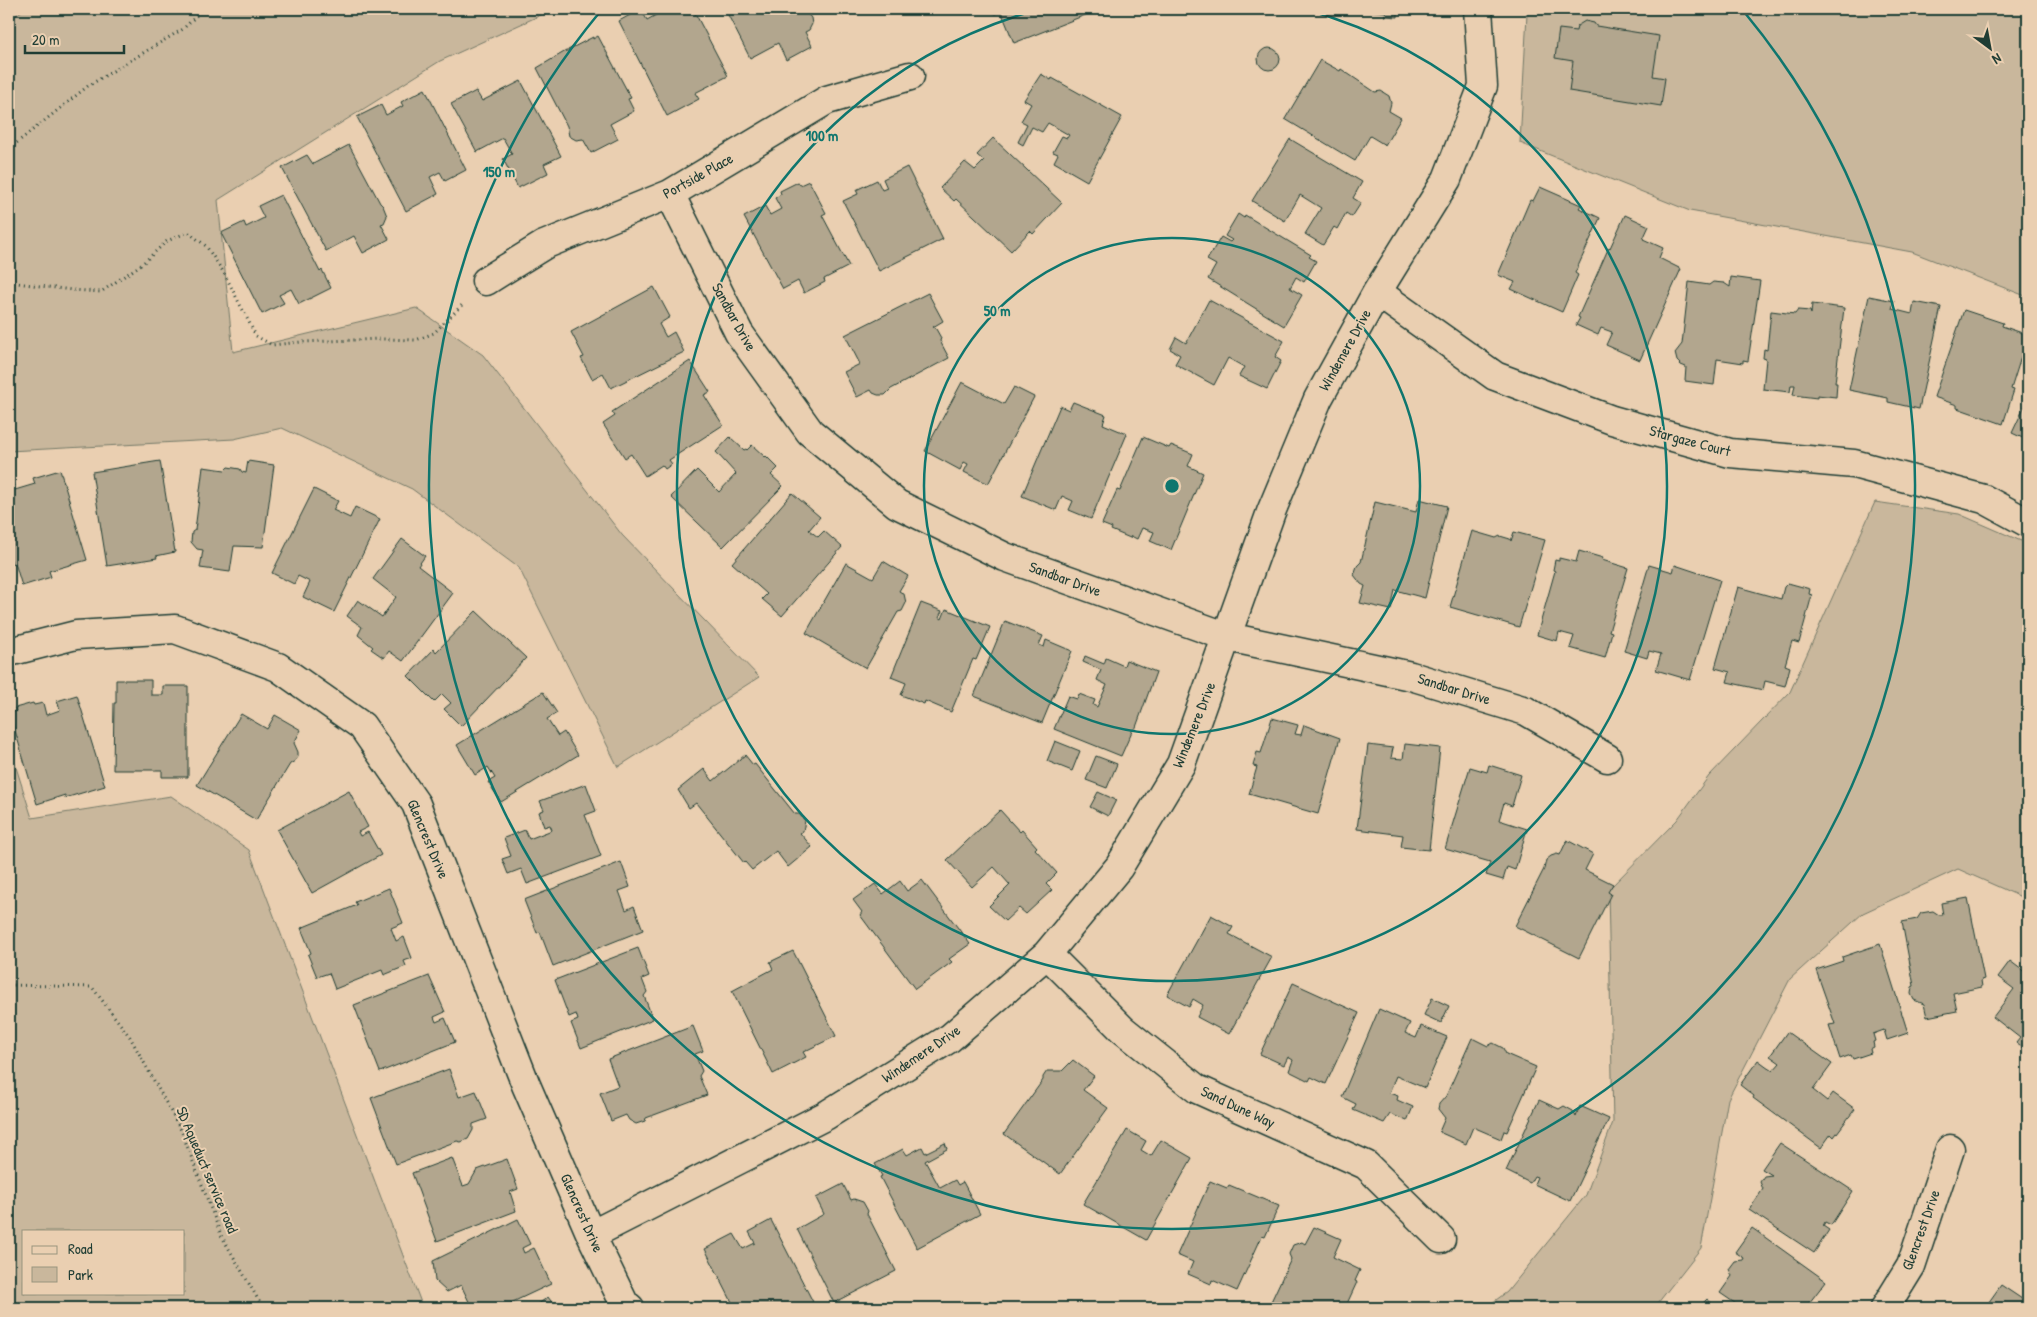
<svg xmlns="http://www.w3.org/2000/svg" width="2037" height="1317" font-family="'Patrick Hand',sans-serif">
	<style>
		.green { fill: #c9b79c; stroke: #747a68; fill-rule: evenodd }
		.building { fill: #b2a68e; stroke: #1f3d34 }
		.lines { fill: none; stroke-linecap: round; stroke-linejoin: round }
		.minor-casing { stroke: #1f3d34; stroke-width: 31 }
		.path { stroke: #1f3d34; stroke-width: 3; stroke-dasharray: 1 4; stroke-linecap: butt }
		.minor { stroke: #eacfb1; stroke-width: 28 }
		.ring { fill: none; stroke: #0f766e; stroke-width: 2.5 }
		.labels { text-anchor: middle; stroke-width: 4; stroke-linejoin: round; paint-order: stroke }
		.street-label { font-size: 15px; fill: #1f3d34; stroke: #eacfb1 }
		.centre { fill: #0f766e; stroke: #eacfb1; stroke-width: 2.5 }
		.ring-label { font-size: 15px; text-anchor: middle; font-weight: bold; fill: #0f766e; stroke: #eacfb1; stroke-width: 4; stroke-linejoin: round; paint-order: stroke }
	</style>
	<rect width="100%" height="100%" fill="#eacfb1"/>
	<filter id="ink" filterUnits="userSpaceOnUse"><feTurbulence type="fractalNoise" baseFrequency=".02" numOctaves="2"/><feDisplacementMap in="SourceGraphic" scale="10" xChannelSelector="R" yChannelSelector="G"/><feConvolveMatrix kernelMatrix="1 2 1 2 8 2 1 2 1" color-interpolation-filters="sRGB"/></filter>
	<g filter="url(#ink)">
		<path class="green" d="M24,9h530l-114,52 -222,139 15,152 183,-44 67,47 139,180 137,142 -141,90 -99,-199 -107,-79 -130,-61 -48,11 -225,12v-430z
			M1525,9h503v288l-116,-45 -222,-41 -170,-68 7,-129z
			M1875,502l84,12 69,30v356l-70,-31 -95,44 -73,66 -62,120 -27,149 -47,60h-169l22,-16 79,-97 27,-73 -5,-232 69,-70 32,-44 81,-84z
			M9,745l23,73 139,-22 78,54 174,458h-414zM24,1231h160v62h-160z"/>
		<path class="building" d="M641,9l6,11 18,-10 -1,-1h29l35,67 -33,17 4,6 -32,17 -48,-95z
			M725,9h79l7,9 1,6 -3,6 -4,2 7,14 -26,14 -8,-17 -28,15z
			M993,9h108l1,2 -8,3 -1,-2 -79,31 -13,-32 -6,3z
			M1352,9h46v8l-13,-1 1,-4z
			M1585,21l9,2 2,3 63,10 -6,40 12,2 -4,28 -92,-15 4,-30 -18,-3 4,-29 17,2 1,-5z
			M598,36l33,62 -3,1 6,12 -24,13 8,15 -27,14 -8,-14 -7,1 -7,-4 -2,-10 -30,-58 29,-17h3l-1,-1 25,-13v2z
			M1258 59a11 11 0 1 1 22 0a11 11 0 1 1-22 0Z
			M1320,60l20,11 1,-2 34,23 6,-1 8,5 2,7 -2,8 12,7 -16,27 -15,-9 -15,25 -70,-42z
			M1041,74l10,6 1,-2 70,39 -35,64 -33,-19 4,-8 -5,-2 9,-16 5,2 2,-3 -21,-12 -6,9 -10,-5 -9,18 -5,-3 9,-18 -6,-3 10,-17 -7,-4z
			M521,81l40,75 -17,8 4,9 -30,15 -15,-29 9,-5 -9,-16 -26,14 -26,-48 25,-13 6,10z
			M425,89l41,81 -21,11 -5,-9 -10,5 8,17 -32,17 -49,-94 24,-12 5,10 17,-9 -2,-4z
			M993,138l69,65 -29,31 -3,-3 -19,20 -55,-52 -2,2 -14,-13 25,-26 10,8 9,-9 -7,-6z
			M1290,139l72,43 -9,16 8,5 -9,14 -6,-4 -9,16 -3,-2 -11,18 -18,-11 16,-26 -21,-13 -15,26 -33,-20z
			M349,145l31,58 3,3 4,10 -3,7 -3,1 8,15 -26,14 -9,-17 -28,15 -44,-83 25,-13 6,9z
			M907,167l36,72 -64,32 -36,-70 15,-7 -2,-4 21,-10 5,10 5,-2 -4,-9z
			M809,181l17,32 -4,2 27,51 -25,13 1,3 -21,11 -6,-12 -15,8 -39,-72 21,-11 5,9 11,-6 -6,-11 6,-4 -1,-3 18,-9 2,3z
			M1540,187l41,18 -2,3 21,10 -25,55 3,2 -16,37 -51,-23 4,-7 -17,-7 32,-75 3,1z
			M281,195l39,77 2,-2 9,18 -32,16 -8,-15 -12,6 5,8 -22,11 -41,-81 23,-11 2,5 18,-9 -6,-12z
			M1238,214l6,4 1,-3 66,40 -2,2 7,4 -12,21 -8,-5 -6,11 12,7 -18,31 -76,-47 8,-14 -9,-5 14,-23 9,5 2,-2 -7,-4z
			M1625,215l24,11 -6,13 20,9 -4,10 22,11 -41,91 -34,-15 6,-13 -11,-4 -3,7 -22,-10 4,-7 -2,-1 31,-70 1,1z
			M1731,277l29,4 -12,80 -5,-1v3l-26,-4 -3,26 -29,-4 1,-14 -5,-2 -4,-4 -2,-8 7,-9 7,-62 20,3 4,-3 11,1 6,4z
			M654,287l16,30 -11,7 7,13 8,-5 10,20 -73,36 -8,-15 -11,6 -11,-21 3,-1 -13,-25z
			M928,293l15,28 -10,6 3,2 5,9 -1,3 9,17 -58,31 -6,6h-7l-5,-2 -2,-3 -14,7 -13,-25 16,-8 -15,-29z
			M1869,296l25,5 -2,8 20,5 2,-12 27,5 -22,102 -31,-7v-4l-39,-8z
			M1209,300l75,41 -9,16 6,4 -14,28 -28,-13 5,-9 -16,-9 -14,27 -39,-21 5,-9 -10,-6 6,-12 10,6z
			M1812,304l32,4 -9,75h2l-1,14 -19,-2v3l-24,-3 2,-10h-4l-1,7 -27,-3 3,-30 -3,-1 1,-9 3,1 4,-39 24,3 3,-4 12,1 1,3z
			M1964,310l39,13 -1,3 26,9 -17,54 3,1 -11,34 -46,-16v-3l-23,-8z
			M690,361l20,31 -6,3 19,30 -54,35 3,4 -7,5 -3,-4 -17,11 -14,-22 -6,4 -22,-34 12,-8 -3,-4z
			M962,382l42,22 10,-17 20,10 -46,87 -24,-12 4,-8 -4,-2 -4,8 -35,-19z
			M2028,399v50l-4,-2 3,-7 -15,-7z
			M1073,402l33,13 -3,9 24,10 -36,85 -22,-9 4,-9 -11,-5 -6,14 -34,-14 38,-90 9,4z
			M730,437l14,13 2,-1 1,1 5,-5 13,12 1,-1 12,12 -7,7 12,11 -60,61 -52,-50 26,-27 22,22 17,-18 -20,-22z
			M1143,437l26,11 2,-3 22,9 -5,12 15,7 -32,77 -21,-9 4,-9 -12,-4 -5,11 -6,-3 -1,2 -19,-8 1,-2 -10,-4 15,-34 3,1z
			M160,461l15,91 -19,4 1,2 -50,8 -15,-94z
			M248,461l26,4 -11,82 -29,-1 -4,26 -30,-4 3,-18 -6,-1 -6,-7 1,-10 3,-2 8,-63 22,3 3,-3 12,2 2,3 4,1z
			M60,470l27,90 -38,11 2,6 -29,9 -7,-23 -3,1 -3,-11v-73l3,-1 3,11 20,-6 -2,-6z
			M314,489l24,12 -5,9 17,8 5,-11 25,12 -46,93 -31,-15 7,-15 -12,-6 -4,8 -22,-11z
			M792,493l28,24 -11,13 9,7 6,-6 18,16 -60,69 -20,-17 5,-5 -35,-31z
			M1419,499l28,7 -22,92 -30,-8 -4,20 -31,-7 5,-17 -4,-2 -7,-9 3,-9 4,-4 14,-60 41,10z
			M1472,531l24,7 4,-2 10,3 1,2 3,-9 31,8 -26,87 -69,-20z
			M402,539l23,17 -7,10 35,27 -50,68 -14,-10 -5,7 -13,-9 2,-2 -15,-12 4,-8 -15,-11 11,-16 24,17 14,-20 -23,-18z
			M1579,551l24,7 -1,2 26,8 -19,63 3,1 -7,26 -35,-10 4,-12 -15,-4 -2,9 -20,-6 18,-64 -2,-1 2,-10 4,1v-3l17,4z
			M883,561l25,15 -9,15 5,3 2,9 -4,8 -4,1 -32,56 -60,-35 40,-70 27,15z
			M1649,565l24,7 2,-7 45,15 -30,100 -34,-10 5,-16 -12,-3 -2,7 -23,-7z
			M1788,583l22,6 -1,5 3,1 -13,48 -7,-2 -7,24 5,2 -5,19 -20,-5 -2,9 -36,-8 3,-10 -15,-4 23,-81 43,12 3,-12z
			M921,603l21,8 -3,6 3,2 4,-10 44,18 -14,33 -3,-1 -22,53 -26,-11 -1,3 -23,-9 5,-12 -15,-6z
			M476,611l50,47 -65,68 -17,-17 7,-6 -9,-9 -8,8 -26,-26 26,-27 2,3z
			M1005,621l38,15 -4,9 5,2 2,-7 26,11 -30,72 -68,-27z
			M1085,656l19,8 2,-6 18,8 2,-6 30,12 -21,58 -2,-1 -12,27 -67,-27 14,-33 9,3 2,-5 16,6 -2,5 4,2 10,-22 -10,-5 4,-10 -18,-8z
			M116,680h35v15h12v-9h25v91h-26v-7h-49l1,-67h2z
			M543,692l14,21 -10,6 11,17 6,-4 14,23 -77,47 -13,-20 7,-4 -7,-11 -13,8 -18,-30z
			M77,695l28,91 -40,12v-3l-28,9 -27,-90 6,-3 -1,-3 18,-5 1,2 9,-2 3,12 14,-5 -3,-9z
			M241,714l26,15 8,-14 26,15 -7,13 4,9v5l-3,4 -5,3 -34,56 -59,-35z
			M1272,718l26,7 -3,9 6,1 3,-10 36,13 -22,76 -69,-20 8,-27 -4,-1 4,-14 4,1z
			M1055,741l25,10 -8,20 -25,-10z
			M1405,744l35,4 -11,102 -28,-3 2,-12 -46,-6 11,-84 25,3 -2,10 12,1z
			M745,755l8,10 2,-1 40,50h4l6,7 -2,10 -3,2 12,14 -24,20 -12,-16 -24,19 -7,-8 -1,1 -48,-60 -7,5 -11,-18 26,-21 9,12z
			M1096,756l21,8 -10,24 -21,-8z
			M1489,765l32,10 -9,31 -8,-3 -5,17 28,9 -12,41 -8,-3 -4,13 -17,-5 4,-13 -45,-13 25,-82 17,5z
			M586,784l10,27 -11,4 16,41 -74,28 -6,-15 -13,5 -6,-15 9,-3 -7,-18 21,-8 4,9 23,-9 -2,-5 -6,2 -5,-15 5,-2 -4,-9z
			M349,791l19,36 -10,5 2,4 8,-4 13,23 -69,38 -35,-63z
			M1098,792l18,8 -8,16 -18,-9z
			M1000,810l20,22 2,-2 15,17 -2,2 22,24 -11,11 6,6 -26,24 -7,-6 -14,13 -16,-15 21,-21 -16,-18 -22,20 -25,-27z
			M1567,840l26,14 -8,16 28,14 -5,8 3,2 -32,64 -64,-32 29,-57 2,-9 5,-4 6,-2 3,1z
			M621,862l9,25 -11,4 7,19 8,-4 9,24 -90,36 -13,-34 -3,1 -13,-33z
			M922,880l48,64 -21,15 3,3 -37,27 -55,-74 2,-3 -9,-12 22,-16 8,10 17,-13 7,10z
			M389,888l14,35 -12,5 5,13 8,-4 8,21 -8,3 2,5 -22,9 -2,-5 -47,19 -6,-16 -12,4 -9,-22 3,-2 -10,-25 56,-23 -2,-3z
			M1968,898l16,81 -3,1 1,7 -29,6 4,18 -30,6 -3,-13 -10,-4 -3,-6 1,-7 2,-1 -12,-64 15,-3 4,-6 12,-2 6,4h4l-2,-12z
			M1211,915l22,12 -4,7 43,23 -43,77 -32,-17 6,-12 -10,-6 -4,8 -22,-12z
			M1880,944l28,89 -21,7 -3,-10 -11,4 2,7 -2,1 1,5 -4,2 1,4 -18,6 -2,-4 -11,4 -11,-34 6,-1 -19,-54 27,-9 -1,-4z
			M638,948l11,28 -7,3 5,13 -3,4 9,23 -72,29 -10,-25 7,-3 -2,-6 -7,3 -14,-37z
			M793,951l43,85 -33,16 3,5 -33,17 -41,-83 41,-22 -3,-7z
			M2010,961l16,12 2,-3v82l-12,-9 4,-5 -27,-21 21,-28 -16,-12z
			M429,976l16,36 -11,5 2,5 9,-4 10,24 -75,30 -26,-67z
			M1293,983l66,30 -33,71 -15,-7 -2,4 -20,-10 4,-11 -5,-3 -4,8 -24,-11z
			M1432,998l17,8 -8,17 -17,-8z
			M1379,1009l31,14 -5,10 11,5 5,-12 26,11 -22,51 -29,-12 -7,17 9,3 -1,4 16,7 -6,14 -17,-7 -6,9 -31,-13 3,-6 -14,-7z
			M693,1026l10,25 -8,3 7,17 -3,5 8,19 -61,23 -1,3 -9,3 -7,-4 -3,-5 -15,6 -11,-28 18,-7 -10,-27z
			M1787,1032l45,32 -19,26 14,11 6,-8 22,16 -21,28 -3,-3 -10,14 -68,-50 1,-2 -14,-11 18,-25 15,11 7,-8 -10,-7z
			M1472,1038l16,8 5,-3 10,5 3,6 30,13 -29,65 -3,-1 -3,8 -28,-12 -7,17 -27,-12 6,-14 -7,-9 1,-5 7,-8z
			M1073,1060l21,16 -11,14 25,18 -48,66 -56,-40 39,-54v-3l4,-6h15z
			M449,1069l10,28 17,-6 11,28 -14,5v6l-5,9 -7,3 -4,-1 -61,23 -25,-66z
			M1539,1100l20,9 5,-3 9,5 3,6 4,-11 29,13 -39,82 -36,-17 3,-7 -3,-1 -4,7 -24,-12z
			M1127,1130l19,11 -5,9 10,6 10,-16 31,18 -46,82 -63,-36z
			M945,1143l2,6 -22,12 15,27 15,-8 3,5 5,-3 17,32 -63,34 -37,-71 2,-1 -7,-12 28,-15 4,6 15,-8 3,6z
			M1780,1143l73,48 -22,34 -6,-3 -2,4 6,4 -15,23 -65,-43 14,-21 -3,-7 4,-6 8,-1 -10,-6z
			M452,1158l11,28 6,-2 8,-14 30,-11 11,30 -8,3 6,19 -79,30 -25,-68z
			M1210,1181l17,7 2,-3 50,21 -14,31 -3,-1 -25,55 -25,-11 -1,4 -23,-10 5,-12 -16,-7z
			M843,1184l8,16 3,-1 9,3 5,9 -1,3 29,57 -62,32 -37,-74 27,-15 -8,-16z
			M518,1219l12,25 -8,4 2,5 10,-5 17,36 -51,24h-28l-11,-23 -14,7 -12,-11 -2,-20z
			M771,1220l42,82 -11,6h-67l-30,-59 29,-15 9,15 12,-6 -6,-11z
			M1314,1227l27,12 -8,18 27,13 -5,11 2,1 -12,26h-77l23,-49 -2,-5 4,-9 9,-3 3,2z
			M1752,1228l74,53 -20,26 2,1h-66l-22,-15 12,-17 -3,-7 6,-8 8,-1 1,-2 -9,-6z
			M2001,1285l27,18v5h-39l-3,-2z
			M548,1297l8,11h-23z
			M1707,1299l10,9h-19z"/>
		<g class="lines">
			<defs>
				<path id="minor" d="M670,194l69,139 71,99 87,72 108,53 223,80 183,39 115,35 81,47
					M486,281l58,-36 126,-51 157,-94 83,-24
					M1377,292l118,84 117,44 118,33 124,11 130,35 44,24
					M9,652l67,-17 99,-6 103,38 84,59 54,78 110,281 65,150 33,68 6,5
					M1047,954l75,75 75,60 169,76 75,74
					M591,1235l234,-119 125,-78 97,-84 72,-87 62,-103 90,-252 47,-113 59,-107 70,-113 36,-93 -5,-77
					M1885,1308l26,-42 39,-117"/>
			</defs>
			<use href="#minor" class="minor-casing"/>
			<path class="path" d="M9,149l79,-63 95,-57 20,-20
				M9,282l63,8 29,2 41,-28 25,-23 21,-9 18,14 18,27 32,63 16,9 29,-3 81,-3 34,1 18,-7 30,-30
				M9,985l83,2 38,50 51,93 40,105 42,73"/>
			<use href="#minor" class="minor"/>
		</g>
	</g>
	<g class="ring">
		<circle cx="1172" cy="486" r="248"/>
		<path d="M1304 9A495 495 0 1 1 1040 9"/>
		<path d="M1745 13A743 743 0 1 1 599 13"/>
	</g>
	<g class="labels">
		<g class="street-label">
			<text transform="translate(698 176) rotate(-29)" y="5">Portside Place</text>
			<text transform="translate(734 317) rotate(61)" y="5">Sandbar Drive</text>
			<text transform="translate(1345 350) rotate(-61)" y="5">Windemere Drive</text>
			<text transform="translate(1690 441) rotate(15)" y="5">Stargaze Court</text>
			<text transform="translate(1065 579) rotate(20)" y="5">Sandbar Drive</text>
			<text transform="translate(1454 689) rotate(17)" y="5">Sandbar Drive</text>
			<text transform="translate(1194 725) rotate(-68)" y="5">Windemere Drive</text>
			<text transform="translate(428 839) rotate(67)" y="5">Glencrest Drive</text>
			<text transform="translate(921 1054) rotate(-34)" y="5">Windemere Drive</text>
			<text transform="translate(1238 1107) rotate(25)" y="5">Sand Dune Way</text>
			<text transform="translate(207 1170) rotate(67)" y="5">SD Aqueduct service road</text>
			<text transform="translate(582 1213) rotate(66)" y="5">Glencrest Drive</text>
			<text transform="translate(1921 1230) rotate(-70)" y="5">Glencrest Drive</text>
		</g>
	</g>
	<circle cx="1172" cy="486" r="8" class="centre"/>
	<g class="ring-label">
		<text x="822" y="141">100 m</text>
		<text x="499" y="177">150 m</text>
		<text x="997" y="316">50 m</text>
	</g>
	<rect width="2037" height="1317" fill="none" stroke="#eacfb1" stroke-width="30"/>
	<rect x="15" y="15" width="2007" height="1287" fill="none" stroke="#1f3d34" stroke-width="2" filter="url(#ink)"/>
	<rect x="22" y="1230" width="162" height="65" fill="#eacfb1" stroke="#99957f"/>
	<rect x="32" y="1246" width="25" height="8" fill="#eacfb1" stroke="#99957f"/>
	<text x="68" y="1254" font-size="15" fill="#1f3d34">Road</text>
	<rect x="32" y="1267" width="25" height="15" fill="#c9b79c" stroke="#99957f"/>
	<text x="68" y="1280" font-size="15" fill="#1f3d34">Park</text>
	<g transform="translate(1990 48) rotate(148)" stroke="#eacfb1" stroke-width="4" paint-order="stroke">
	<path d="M0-4L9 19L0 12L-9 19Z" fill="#1f3d34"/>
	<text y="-8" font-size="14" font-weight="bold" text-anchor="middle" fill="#1f3d34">N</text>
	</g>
	<path d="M25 45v8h99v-8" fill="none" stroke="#1f3d34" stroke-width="2.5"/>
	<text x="32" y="45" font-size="15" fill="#1f3d34" stroke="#eacfb1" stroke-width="4" paint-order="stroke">20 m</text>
</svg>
